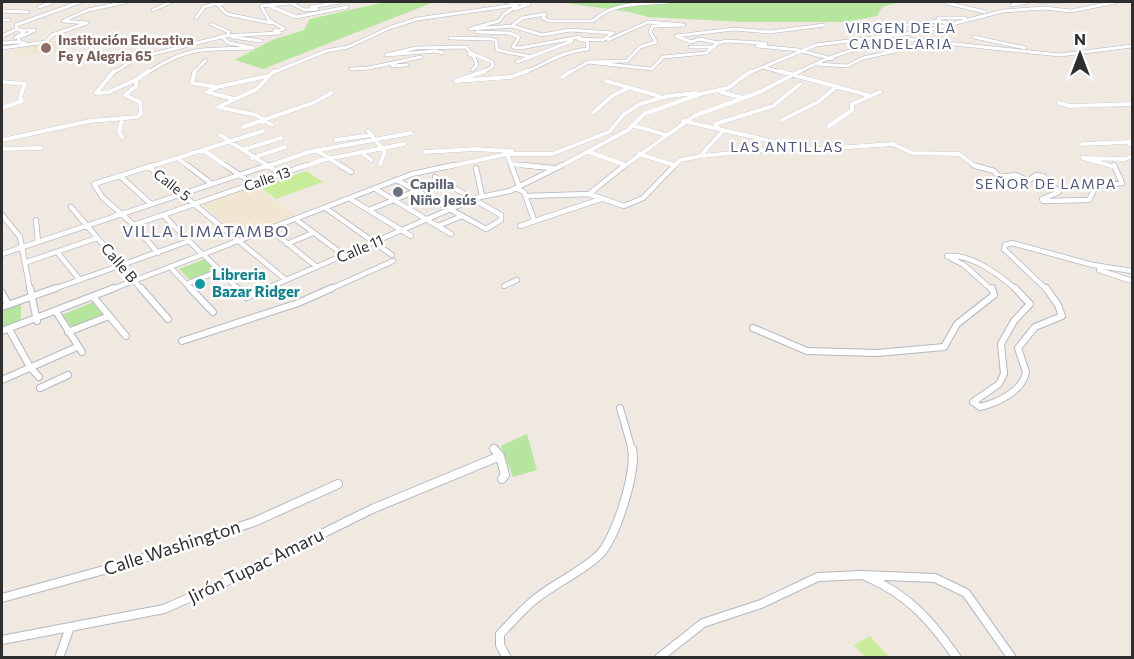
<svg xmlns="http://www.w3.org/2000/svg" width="1134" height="659" font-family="Commissioner,sans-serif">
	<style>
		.education { fill: #f0e6d1 }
		.green { fill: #b6e59e }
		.pitch { fill: #c9ec9a }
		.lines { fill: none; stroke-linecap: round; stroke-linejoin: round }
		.minor-far4-casing { stroke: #b4b7c1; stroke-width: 4 }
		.minor-far3-casing { stroke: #b4b7c1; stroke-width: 4.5 }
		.minor-far2-casing { stroke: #b4b7c1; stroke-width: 6 }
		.minor-far1-casing { stroke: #b4b7c1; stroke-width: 8 }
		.minor-casing { stroke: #b4b7c1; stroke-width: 10 }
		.tertiary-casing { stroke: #b4b7c1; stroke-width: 1 }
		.minor-far4 { stroke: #fff; stroke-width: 3 }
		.minor-far3 { stroke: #fff; stroke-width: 4 }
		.minor-far2 { stroke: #fff; stroke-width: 4.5 }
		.minor-far1 { stroke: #fff; stroke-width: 6 }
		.minor { stroke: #fff; stroke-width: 8 }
		.tertiary { fill: #fff; fill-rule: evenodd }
		.education-dot { fill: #8d6e63; stroke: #fff; stroke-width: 2 }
		.worship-dot { fill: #6b7280; stroke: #fff; stroke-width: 2 }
		.culture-dot { fill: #0f9aa8; stroke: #fff; stroke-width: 2 }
		.labels { text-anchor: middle; stroke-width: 5; stroke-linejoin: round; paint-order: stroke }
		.far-neighbourhood-label { font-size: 14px; letter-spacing: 1.5px; fill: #4d5680; stroke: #fff }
		.far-education-label { font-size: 14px; font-weight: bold; fill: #785e54; stroke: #fff; text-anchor: start }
		.far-street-label { font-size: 14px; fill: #2e2e2e; stroke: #fff }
		.far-worship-label { font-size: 14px; font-weight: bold; fill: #5b616d; stroke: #fff; text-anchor: start }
		.street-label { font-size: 15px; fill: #2e2e2e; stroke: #fff }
		.culture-label { font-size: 15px; font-weight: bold; fill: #0d838f; stroke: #fff; text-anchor: start }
		.neighbourhood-label { font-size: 16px; letter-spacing: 1.5px; fill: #4d5680; stroke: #fff }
		.near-street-label { font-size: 18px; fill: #2e2e2e; stroke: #fff }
	</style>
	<rect width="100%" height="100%" fill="#efe9e1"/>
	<path class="education" d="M52,41l20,2v4l-27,7 -33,1 9,-7z
		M255,185l41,31 -56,21 -39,-34z"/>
	<path class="green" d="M385,2h49l-171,67 -28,-9 37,-20 32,-10 6,-11z
		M558,2h343l-19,5 -5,9 -31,6h-102l-96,-5 -18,-5z
		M205,259l12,11 -26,11 -12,-12z
		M93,302l11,15 -31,12 -11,-14z
		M21,303v18l-19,8v-20z
		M527,434l10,36 -24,7 -12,-31z"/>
	<path class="pitch" d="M306,171l17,11 -47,17 -16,-12z
		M870,636l19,21h-24l-11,-12z"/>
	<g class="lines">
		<defs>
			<path id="minor-far4" d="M226,2l-8,3 9,9 44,9
				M450,2h28
				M506,2l23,2 -14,5
				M1040,2h21
				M290,3l15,7 12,-1
				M947,3l38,9
				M1012,5l15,-3
				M270,6l26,11 51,-10
				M39,7l14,-5
				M311,7l29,-5
				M153,10l18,-8
				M2,11l26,1
				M196,18l8,-11 17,-5
				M938,18h27
				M2,20h7
				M211,24l18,8 -1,2
				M513,25l9,-7 23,-4 -2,4 6,3h44c19,-19 50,-17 75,-19
				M900,26l38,-5 13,3
				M21,30h14l-16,8 -1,3 10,4
				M477,32l32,1 10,4 -6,10 7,1 60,-11
				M2,36l15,-7
				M232,37l29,4
				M974,37l51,11
				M15,38l9,-6 -7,-3 -1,-4 64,-23
				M450,38l42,1 4,2 1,9 35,7
				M897,38l163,17 72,-9
				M608,40l40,-18 36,3 -31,1 -3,6 6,10 -16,5 -13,14 -39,1 64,7 11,-12 43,-4 12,-10 8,-2 35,2 5,1 -9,2 42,4
				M2,43l18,-1
				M718,43l-18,-4 -9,3 -15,-6 58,-7 35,3 55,-7
				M690,47h24
				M2,48l44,-6 6,-7 35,-12 -24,-2 25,-11 38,-8
				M802,51l30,8
				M443,53l-7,-2 -50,4 30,-7 50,-1 5,6 21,9 1,4 -11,7
				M469,54l5,3 3,8 -5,5
				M517,62l55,-21
				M392,66l15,-1
				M763,67l21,6
				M369,68l52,-11
				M351,69l19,-1
				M113,73l24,-15 84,-21
				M147,73c45,-29 58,-23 107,-25l-25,-5 -8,-7 59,-3 -6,-2 10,-2 -15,-9 -8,-14 37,-4
				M193,73l13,-13
				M272,73l54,-22 22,-4 41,-19 28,-9 98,-14 2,1 -13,8 -5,7 -29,8 42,-3 30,9 28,-5 43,3 -10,7 -25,-1 9,2 1,8c-30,3 -39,14 -65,24
				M569,73l19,-11
				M749,73l67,-28 105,-13 82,-21 41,-3 27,3 45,-9
				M797,73c32,-17 68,-31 105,-28l-7,6 -32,7 -16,8 -30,-2"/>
			<path id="minor-far3" d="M114,71l-18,22 13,-1 31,-14
				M195,71l-3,12 25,4 51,-11
				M485,71l-29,10 55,-4 16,-6
				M779,71l92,25
				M562,77l10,-6
				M606,81l53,15
				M2,82l23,2 -5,13 2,4 -20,7
				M216,88l-9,4 27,7
				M721,92l22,6
				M1059,103l11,3 62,-2
				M218,107l39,-18 17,-18
				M218,107l38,8 16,10
				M593,113l19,-17 16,-8
				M122,120l-3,12 3,5
				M782,120l36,-18 17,-14
				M683,121l110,25
				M632,125l34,10
				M829,126l23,-16v-6l28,-12
				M243,127l70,-24 18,-10
				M368,131l17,21 -5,12
				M220,135l50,32
				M2,140l88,-19 47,-4 4,-3 -1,-12 -15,-7 11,-9v-6l13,-9
				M336,140l36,-5
				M1132,141l-6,1 6,3
				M1082,144l44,-2
				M2,149l39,-1
				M203,150l25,17
				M242,150l39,-12
				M316,150l27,17
				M361,152l10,8
				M424,152l51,-3 37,2
				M589,152l36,13
				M507,154l5,13
				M639,154l35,11
				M701,155l21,-23 -7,-8 58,-18 27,-22
				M177,158l12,9
				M252,158l33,-11
				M511,164l28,3
				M149,167l114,-36
				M265,167l44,-15 102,-19
				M303,167l19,-7 82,-16
				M447,167l60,-13h45l57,-22 15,-18 16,-10 28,-8 28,-3
				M559,167l69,-37 16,-16 56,-20 28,-6 23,-17
				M623,167l71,-51 66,-24 40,-21
				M673,167l7,-7 21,-4 95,-9 24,2 73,-5 19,9 47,1 18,13
				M1115,167l-32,-9 42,1 7,-3"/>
			<path id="minor-far2" d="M154,165l-60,19 8,13 32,28 24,28
				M187,165l25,19
				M225,165l28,19
				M267,165l14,9
				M340,165l11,7
				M511,165l8,21
				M523,165l29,3
				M973,165l21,6 5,6 17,-2 12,6 8,-6 7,1 16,16 -17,7 1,2 46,-1 7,-14 26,-3 -8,-18
				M149,167l137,113
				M476,168l6,28
				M120,176l31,28
				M397,180l89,49 15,-9v-5l-66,-38
				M515,188l9,4 10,28
				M377,190l74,44
				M589,194l36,-29
				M526,196l63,-2 35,12 19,-8 32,-33
				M352,200l59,36
				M71,207l71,83
				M327,209l65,46
				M369,210l47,-19
				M2,215l18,22 10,53
				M163,215l39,39
				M36,220l2,22
				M298,221l47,35
				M134,225l173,-60
				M438,226l24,-10
				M520,226l81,-27
				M272,231l45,36
				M287,244l26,-11
				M57,252l23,28
				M2,254l267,-89
				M205,256l34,34
				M27,262l70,-24
				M172,269l20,21
				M1099,270l33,11
				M186,284l33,-13
				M504,286l13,-6
				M51,290l138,-49
				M110,290l302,-116 42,-9
				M263,290l213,-92 34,-7 52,-26
				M328,290l65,-29
				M992,290l-28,-25 -17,-9c25,-2 51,18 70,34
				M1047,290l-43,-41 1,-4 7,-2 81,22 39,6"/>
			<path id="minor-far1" d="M30,288l7,33
				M141,288l27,31
				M190,288l23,24
				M237,288l9,9 21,-9
				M1015,288l15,16 -16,17 -13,23 3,30 -5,10 -26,18 7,5c17,-4 43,-16 46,-35l-8,-24 17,-21 27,-11 -4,-11 -12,-17
				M2,293l6,11
				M95,299l31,37
				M2,307l54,-19
				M57,313l25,39
				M753,328l54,23 70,2 67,-6 13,-23 37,-29 -2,-7
				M2,331l112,-43
				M10,331l20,36 9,10
				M68,332l41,-16
				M182,341l116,-38 34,-15
				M2,380l75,-33
				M40,388l28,-13
				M620,408l12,42
				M494,448l2,2"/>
			<path id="minor" d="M494,449l6,7 5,19 -3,4
				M867,577c41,17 65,45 90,81
				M2,598l120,-33 132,-43 84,-38
				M2,640l162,-31 59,-26 149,-74 128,-53
				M59,658l11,-31
				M507,658l-7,-13v-11c11,-11 21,-23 33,-33 20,-17 45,-27 65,-45 17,-15 39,-84 34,-107
				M659,658l44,-35 58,-19 57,-27 43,-2 74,3 31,15 46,65"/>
			<path id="tertiary" d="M2,2h4l-4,2z"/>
		</defs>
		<use href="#minor-far4" class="minor-far4-casing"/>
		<use href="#minor-far3" class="minor-far3-casing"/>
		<use href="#minor-far2" class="minor-far2-casing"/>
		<use href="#minor-far1" class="minor-far1-casing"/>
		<use href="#minor" class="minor-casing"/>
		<use href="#tertiary" class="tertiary-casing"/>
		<use href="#minor-far4" class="minor-far4"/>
		<use href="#minor-far3" class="minor-far3"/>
		<use href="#minor-far2" class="minor-far2"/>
		<use href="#minor-far1" class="minor-far1"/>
		<use href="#minor" class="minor"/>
		<use href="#tertiary" class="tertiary"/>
	</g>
	<circle class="education-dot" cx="46" cy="48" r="6"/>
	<circle class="worship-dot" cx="398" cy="192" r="6"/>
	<circle class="culture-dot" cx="200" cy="284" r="6"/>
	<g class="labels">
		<g class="far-neighbourhood-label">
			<text x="901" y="33">VIRGEN DE LA<tspan x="901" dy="16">CANDELARIA</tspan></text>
			<text x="787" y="152">LAS ANTILLAS</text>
			<text x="1046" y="189">SEÑOR DE LAMPA</text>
		</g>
		<g class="far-education-label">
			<text x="58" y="45">Institución Educativa<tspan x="58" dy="16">Fe y Alegria 65</tspan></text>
		</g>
		<g class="far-street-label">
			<text transform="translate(267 179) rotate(-19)" y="5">Calle 13</text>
			<text transform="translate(172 185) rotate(38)" y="5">Calle 5</text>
		</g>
		<g class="far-worship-label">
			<text x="410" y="189">Capilla<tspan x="410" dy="16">Niño Jesús</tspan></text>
		</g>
		<g class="street-label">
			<text transform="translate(360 249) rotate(-23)" y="5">Calle 11</text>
			<text transform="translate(119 263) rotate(49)" y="5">Calle B</text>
		</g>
		<g class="culture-label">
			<text x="212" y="280">Libreria<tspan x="212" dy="17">Bazar Ridger</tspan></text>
		</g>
		<g class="neighbourhood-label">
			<text x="206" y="237">VILLA LIMATAMBO</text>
		</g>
		<g class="near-street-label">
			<text transform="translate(172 548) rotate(-18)" y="6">Calle Washington</text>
			<text transform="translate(256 566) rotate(-26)" y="6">Jirón Tupac Amaru</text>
		</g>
	</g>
	<rect width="1134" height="659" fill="none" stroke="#2e2e2e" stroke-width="6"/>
	<g transform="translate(1080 54)" stroke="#ffffff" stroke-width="4.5" paint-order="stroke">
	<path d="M0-4.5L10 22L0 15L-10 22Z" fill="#2e2e2e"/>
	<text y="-9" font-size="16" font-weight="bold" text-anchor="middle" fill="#2e2e2e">N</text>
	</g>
</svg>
